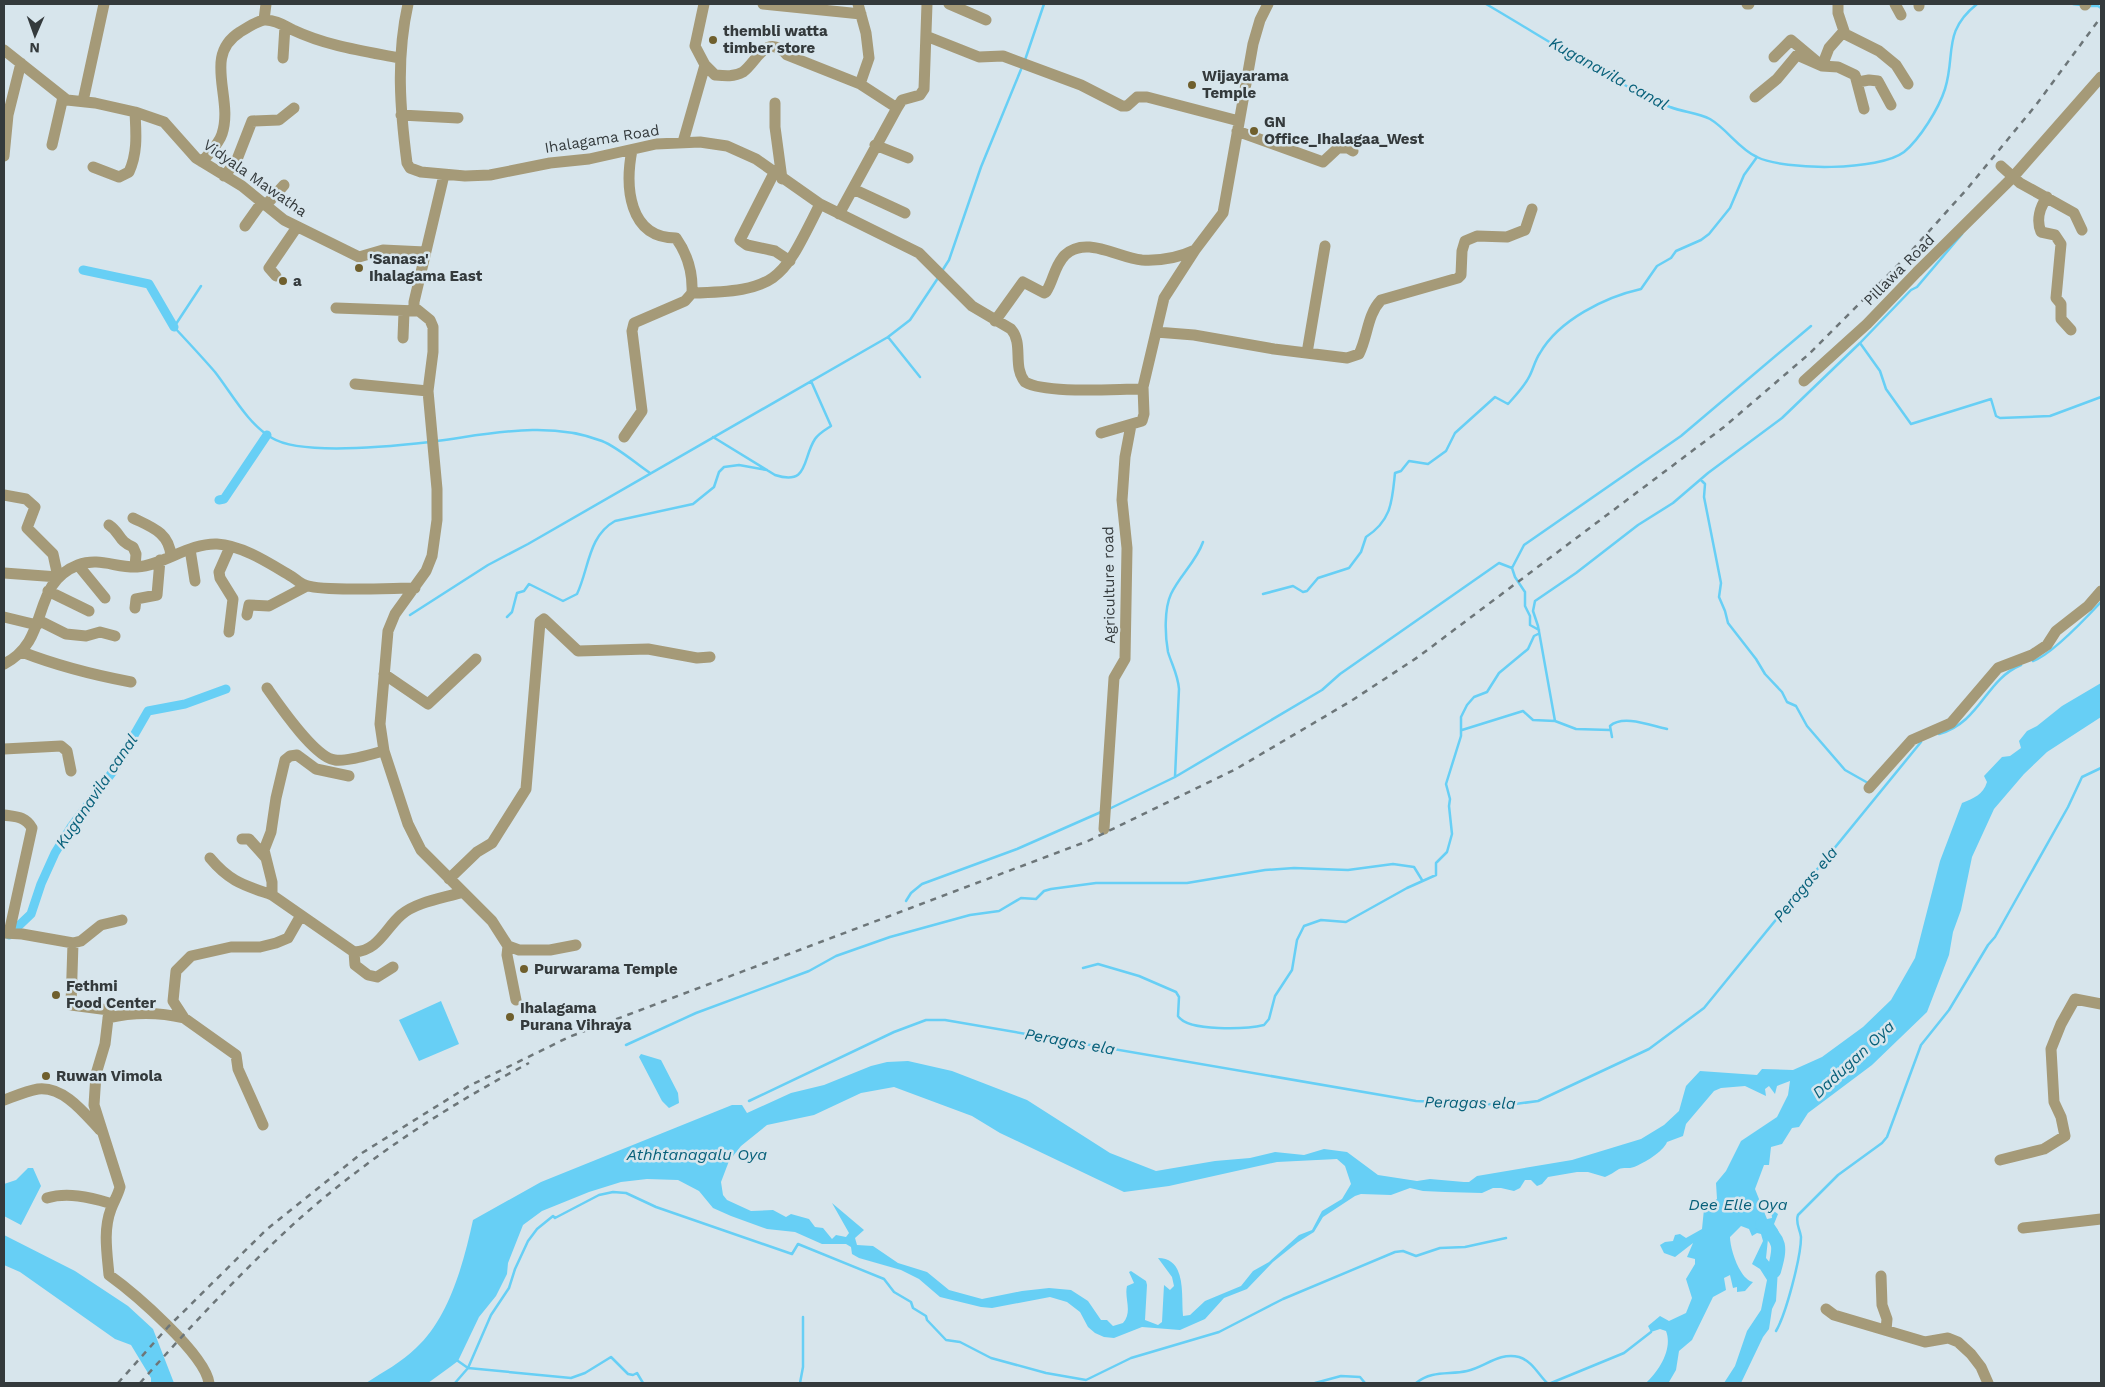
<svg xmlns="http://www.w3.org/2000/svg" width="2105" height="1387" font-family="'Work Sans',sans-serif">
	<style>
		.water { fill: #67cff5; fill-rule: evenodd }
		.lines { fill: none; stroke-linecap: round; stroke-linejoin: round }
		.stream { stroke: #67cff5; stroke-width: 2.5 }
		.canal { stroke: #67cff5; stroke-width: 9 }
		.river { stroke: #67cff5; stroke-width: 14 }
		.minor { stroke: #a59a78; stroke-width: 11 }
		.rail { stroke: #6d7679; stroke-width: 2.5; stroke-dasharray: 6 6; stroke-linecap: butt }
		.poi-dot { fill: #6f5f2d; stroke: #d7e5ec; stroke-width: 2 }
		.labels { text-anchor: middle; stroke-width: 5; stroke-linejoin: round; paint-order: stroke }
		.poi-label { font-size: 15px; font-weight: bold; fill: #343a3c; stroke: #d7e5ec; text-anchor: start }
		.street-label { font-size: 15px; fill: #343a3c; stroke: #d7e5ec }
		.water-label { font-size: 16px; font-style: italic; fill: #07607a; stroke: #d7e5ec }
	</style>
	<rect width="100%" height="100%" fill="#d7e5ec"/>
	<path class="water" d="M2101,683v34l-54,35 -23,22 -30,35 -22,48 -11,53 -8,22 -4,23 -22,57 -55,53 -64,48 -9,14 -7,1 -10,16 -11,3 -2,18h-5l-9,24 12,30 5,-1 -1,-9 7,5 -4,10 4,6 1,7h-3l-3,4 -3,-3 -2,1 -2,19 5,6 3,-10 5,-1 -3,48 -4,8 -3,20 -6,8 -22,46h-17l11,-17 12,-35 14,-21 6,-30 -7,-11 -8,-5 11,-23 -2,-7 -4,-1 -5,3 -3,-7 -8,-3 -11,11c0,12 10,43 23,45l-8,9 -8,1v-5l-4,1 -3,-13 -6,3 2,12 -13,7 -21,43 -13,11 -3,19 -7,12 -23,1c13,-12 27,-34 20,-52l-6,-2 -9,3 -3,-6 12,-10 9,5 17,-8 6,-15 -6,-19 9,-15v-5l-8,-2 6,-14 -18,14 -11,-4 -4,-8 5,-3 8,-1 2,-6 5,-1 6,4 16,-9 2,-20 13,-10 -1,-16 10,-12 15,-30 36,-24 11,-22 2,-14 -13,5 -2,8 -6,-8 -4,3 1,7 -21,-10 -24,2 -7,3 -28,33 -3,12 -16,6c-4,10 -23,21 -33,25 -5,2 -11,0 -15,2 -5,3 -9,6 -14,8l-17,-5h-11l-29,5 -6,7 -5,2 -6,-6h-6l-5,8 -6,3 -13,-3h-8l-11,5 -37,-1 -22,-1 -13,-3 -19,7 -30,-1 -6,2 -32,21 -9,15 -16,10 -25,20 -26,27 -23,9 -19,21 -25,11 -38,-3 -28,11 -10,-1 -9,-4 -7,-6 -8,-15 -13,-10 -17,-5 -58,11 -11,-1 -41,-10 -21,-18 -18,-9 -42,-12 -7,-4 -1,-7 -5,-3h-24l-27,-12 -28,-3 -36,-13 -18,-8 -14,-17 -21,-11 -31,-1 -26,3 -32,10 -47,19 -19,14 -15,38 -1,11 -11,22 -17,21 -21,44 -8,6 -22,16h-62c17,-11 36,-21 50,-35 33,-30 48,-86 57,-128l68,-38 191,-77h10l5,8 44,-20 33,-8 47,-19 16,-4 21,-1 44,10 75,29 83,53 46,18 59,-10 35,-3 25,-6 29,3 20,-6 23,3 31,23 39,6 13,-2 34,3h5l8,-6 95,-16 69,-21 23,-14 15,-14 7,-25 14,-15 57,4 5,-6 31,1 29,-13 41,-30 28,-27 24,-42 25,-97 22,-58c12,-5 21,-8 25,-21l-3,-6 18,-19 8,-1 11,-8 -2,-7 8,-10 10,-5 25,-20zM894,1087l78,29 28,17 124,59 45,-6 108,-24 60,-3 8,7 6,18 -9,15 -20,12 -10,19 -13,5 -30,27 -16,9 -12,15 -36,15 -15,14 -7,1c-2,-20 4,-58 -25,-58l14,19 2,9 -4,4 -6,-5 -2,37 -4,3 -13,-5 2,-35 -1,-4 -15,-10 -2,1 5,11 -7,3c-3,13 6,25 -4,37l-10,3 -6,-6h-6l-13,-19 -17,-11 -22,-2 -27,3 -40,8 -33,-9 -22,-18 -29,-9 -25,-17 -16,-1 -2,-7 9,-8 -32,-27 17,30 -3,4 -10,-2 -4,4 -9,-11 -8,-1 -6,-8 -18,-5 -5,3 -13,-7 -22,1 -24,-11 -4,-5 -2,-13 8,-21 12,-15 26,-21 47,-10 47,-22z
		M441,1001l18,43 -40,17 -20,-41z
		M641,1054l20,6 17,33 1,10 -10,5 -7,-7 -23,-44z
		M28,1168h5l8,18 -20,39 -17,-9v-32l12,-4z
		M4,1235l71,36 53,35 25,23 21,54h-23v-5l-20,-33 -16,-6 -95,-67 -16,-7z"/>
	<g class="lines">
		<path class="stream" d="M1486,4c60,35 120,75 184,103 13,5 28,6 40,12 17,10 29,30 47,38 28,14 122,14 147,-5 16,-13 35,-44 41,-63 11,-35 -3,-57 32,-85
			M2073,4l8,1
			M2089,6h9l3,2
			M1025,60l19,-56
			M942,271l7,-11 32,-93 41,-100
			M201,286l-27,41c14,15 28,30 41,45 17,22 33,52 57,66 29,18 123,8 158,4
			M888,337l22,-17 28,-42
			M1860,343l51,-53 6,-3 45,-53
			M713,437l62,38c34,11 27,-16 40,-36 4,-6 10,-9 16,-13l-20,-45
			M436,441c54,-7 113,-21 166,0 17,7 33,22 48,32
			M1701,480l4,4 -1,13 17,86 -2,14 6,14 3,12 28,36 9,15 17,18 5,10 9,4 11,20 38,44 23,13
			M1263,594l30,-8 10,6 4,-1 11,-13 31,-10 12,-16 5,-15c26,-17 26,-36 29,-64l6,-2 8,-10 19,3 18,-13 9,-18 40,-36 13,7c7,-8 16,-17 21,-27 4,-7 6,-17 11,-24 19,-33 65,-56 101,-64l16,-23 14,-8 5,-7 25,-11 8,-6 21,-26 14,-33 13,-18
			M410,615l78,-50 40,-21 360,-207 32,40
			M507,617l5,-5 5,-19 7,-2 5,-7 34,17 14,-7c12,-25 11,-58 38,-73l78,-17 21,-17 5,-15 5,-5 15,-2 28,5
			M1539,630l-9,-5v-9l-5,-10v-14l-10,-15 -3,-9 12,-23 157,-109 130,-110
			M2033,661c18,-6 54,-44 68,-59
			M1555,721l-17,-95 -5,-15 2,-10 41,-28 62,-48 35,-22 35,-30 74,-55 78,-75 20,28 6,18 25,35 80,-25 5,17 4,2 50,-2 51,-19
			M1462,730l61,-19 10,9 22,1 21,8 34,1
			M1939,734c42,-12 46,-54 82,-69
			M1612,737l-2,-11c13,-12 42,0 57,3
			M1175,777l147,-87 18,-16 159,-111 13,5
			M1109,809l66,-32 4,-88c-1,-14 -7,-24 -11,-37 -3,-16 -4,-43 3,-58 9,-19 25,-32 32,-52
			M906,901l5,-8 11,-9 95,-35 84,-37
			M1083,968l15,-4 41,12 37,16 3,5 -1,19c10,16 69,13 86,9l5,-6 6,-23 17,-26 5,-30 7,-14 17,-6 25,2 61,-34 29,-13v-12l11,-11 5,-18 -3,-28 1,-7 -4,-15 15,-48v-19l6,-12 7,-8 13,-5 12,-19 29,-24 6,-13 4,-2
			M626,1045l70,-32 113,-42 27,-15 54,-19 80,-22 29,-4 22,-13 15,1 8,-8 7,-2 45,-6h91l78,-13 29,-2 54,2 45,-6 21,3 8,13
			M749,1101l145,-69 32,-12h19l471,81 92,4 30,-4 111,-52 55,-41 217,-266
			M1776,1331c10,-17 25,-74 25,-94 -1,-8 -6,-14 -3,-22l40,-40 44,-32 5,-6 34,-92 28,-35 39,-65 7,-8 73,-130 14,-30 19,-9
			M458,1361l10,7 103,10 14,-5 26,-16 17,17 5,1 4,-2 6,10
			M455,1383l13,-15 23,-53 18,-27 6,-19 13,-28 9,-12 16,-13 2,2 44,-23 14,-3 13,1 30,14 136,47 6,-10 86,35 10,13 17,10 2,6 13,8 1,4 19,20 14,2 31,16 55,15 40,7 45,-22 88,-26 64,-33 112,-47 8,-1 13,5 24,-8 25,-1 41,-9
			M800,1383l3,-16v-50
			M1315,1383l26,-7 19,1 5,6
			M1416,1383c16,-13 33,-8 51,-12 18,-4 32,-19 52,-14 13,4 19,17 28,26
			M1551,1383l73,-30 27,-21"/>
		<path class="canal" d="M83,270l66,14 25,43
			M219,500l5,-1 43,-64
			M9,935l22,-21 10,-30 14,-31 16,-26 43,-57 34,-59 37,-7 41,-15"/>
		<path class="river" d="M1762,1225c19,16 19,21 12,46"/>
		<path class="minor" d="M408,4c-12,54 -8,105 -1,159l3,5 11,4 44,4 25,-1 60,-12 39,-4 67,-15 44,-2 27,4 29,13 64,45 99,49 53,53 39,23c13,15 1,37 14,53 21,12 88,7 115,7l3,-2 21,-89 31,-48 28,-37 30,-169 7,-24 8,-16
			M763,4l98,10
			M858,4l8,29 3,25 -9,26 37,24 5,-8 18,-5 4,-6 3,-85
			M949,4l37,16
			M1747,4h2
			M1838,4v9l7,21 34,17 17,14 12,19
			M1895,4l6,11
			M1919,4v2
			M2085,5l1,-1
			M264,20l2,-16
			M926,36l53,21 24,-1 78,29 41,21h5l10,-9h10l92,24
			M4,50l63,50 28,3 40,9 29,10 32,36 46,28 42,34 75,37 24,-7 42,2
			M1774,57l17,-17 31,26 7,-18 15,-17
			M283,58l2,-32
			M705,65l10,10c10,1 19,2 28,-3 14,-10 23,-40 44,-17l73,29
			M1858,82l11,-2 9,1 13,24
			M1755,97l22,-18 20,-24 25,11 16,1 17,8 9,34
			M83,101l21,-97
			M775,103v24l7,52
			M401,115l57,3
			M1237,131l86,31 15,-14h10l5,3
			M683,142l22,-77 -10,-19 9,-42
			M52,145l11,-48
			M875,145l33,13
			M4,156l4,-41 13,-52
			M202,162c7,-9 17,-18 20,-28 12,-36 -20,-78 18,-102 7,-4 17,-11 24,-12 10,-1 21,6 29,10 34,16 70,21 106,28
			M2001,166l19,17 54,30 8,17
			M93,167l26,10 10,-5c9,-20 7,-39 6,-60
			M774,173l-34,67 7,5 28,6 15,10
			M444,175l-30,127v5l16,13 3,7v25l-5,39 9,98v31l-5,36 -6,15 -31,43 -7,17 -8,93 4,27 24,73 13,26 71,71 16,25 11,4h31l26,-5
			M224,176l12,-14 16,-41 27,-1 15,-12
			M853,189l52,24
			M2047,197c-7,10 -11,23 -6,35l14,3 6,9 -5,54 5,6v15l10,11
			M266,205l18,-20
			M839,214l58,-106
			M245,226l17,-24
			M276,276l-7,-8 28,-41
			M692,293c88,-2 90,-13 128,-89
			M336,308l82,3
			M995,321l28,-39 21,11 2,-1c8,-12 8,-26 19,-37 21,-20 53,3 77,5 19,1 36,-2 53,-10
			M1156,332l38,3 80,14 73,9 12,-4c9,-18 8,-39 22,-54l77,-22 3,-3 1,-24 3,-10 12,-5 30,1 18,-7 7,-21
			M403,338l1,-26
			M1307,353l18,-107
			M1804,381l63,-57 50,-52 96,-95 88,-100
			M355,384l73,7
			M1101,433l41,-12 2,-7 -1,-27
			M624,437l18,-26 -10,-80 2,-8 51,-22 7,-8c1,-21 -4,-38 -16,-55 -48,0 -51,-52 -44,-88
			M4,495l22,4 9,8 -8,21 26,26 5,23 -54,-4
			M133,518c18,9 36,14 38,38
			M109,525c12,8 9,16 24,22l3,7 -1,13
			M190,549l5,32
			M78,565l27,33
			M48,591l41,20
			M135,608l1,-9 21,-4 3,-35
			M247,615l2,-10 20,1 38,-20
			M4,617l33,8
			M38,620l28,14 20,2 14,-4 15,4
			M229,632l4,-33 -13,-21 -1,-6 11,-25
			M22,652c36,14 72,23 109,30
			M4,664c48,-24 25,-80 74,-99 21,-8 38,3 59,2 27,-2 52,-24 80,-23 24,1 52,19 72,31 6,3 10,8 16,10 17,7 87,3 110,3
			M384,674l44,30 48,-45
			M267,688c12,17 48,70 68,72 12,2 36,-6 49,-9
			M4,749l57,-3 6,5 4,20
			M349,776l-33,-7 -19,-14 -7,1 -5,4 -9,38 -5,34 -7,18 8,32v13l82,57c24,-1 31,-23 47,-37 15,-13 43,-17 62,-23
			M1869,788l43,-48 39,-17 47,-55 34,-13 15,-10 9,-14 32,-25 13,-15
			M4,815c12,2 21,1 28,13l-23,105
			M1104,829l10,-151 11,-19 2,-111 -5,-48 3,-43 6,-32
			M242,839h7l17,19
			M210,858c20,24 34,27 62,37
			M449,879l28,-27 15,-9 34,-54 14,-167 4,-3 34,32 70,-2 49,9 13,-1
			M4,933l18,1 51,9 8,-2 20,-16 21,-5
			M73,943l-2,62 38,5 -4,34 -9,30 -2,31 26,82c-2,8 -6,14 -9,22 -8,21 -4,44 -2,66 25,18 96,79 100,108
			M508,946l-1,9 9,45
			M354,952l1,13 13,10 9,2 16,-10
			M108,1018c25,-6 51,-6 76,0
			M4,1100c11,-4 23,-9 34,-11 26,-3 47,25 62,41
			M263,1125l-25,-56 -2,-14 -52,-37 -11,-17 3,-30 15,-15 40,-9h29l16,-4 12,-5 12,-21
			M2000,1160l44,-11 21,-13 -4,-19 -7,-15 -3,-53 10,-25 14,-25 26,5
			M47,1198c20,-6 42,-1 62,5l2,5
			M2023,1228l78,-9
			M1881,1276l1,29 5,14 -1,11
			M1826,1309l8,6 91,27 23,-4 10,4 13,12 10,13 7,16"/>
		<path class="rail" d="M118,1383l50,-56 98,-97 96,-77 107,-67 100,-49 519,-196 148,-72 115,-68 67,-44 306,-230 85,-73 96,-96 62,-69 69,-84 65,-88
			M140,1383c50,-56 102,-112 158,-163 70,-62 149,-114 231,-157"/>
	</g>
	<g class="poi-dot">
		<circle cx="713" cy="40" r="5"/>
		<circle cx="1192" cy="85" r="5"/>
		<circle cx="1254" cy="131" r="5"/>
		<circle cx="359" cy="268" r="5"/>
		<circle cx="283" cy="281" r="5"/>
		<circle cx="524" cy="969" r="5"/>
		<circle cx="56" cy="995" r="5"/>
		<circle cx="510" cy="1017" r="5"/>
		<circle cx="46" cy="1076" r="5"/>
	</g>
	<g class="labels">
		<g class="poi-label">
			<text x="723" y="36">thembli watta<tspan x="723" dy="17">timber store</tspan></text>
			<text x="1202" y="81">Wijayarama<tspan x="1202" dy="17">Temple</tspan></text>
			<text x="1264" y="127">GN<tspan x="1264" dy="17">Office_Ihalagaa_West</tspan></text>
			<text x="369" y="264">'Sanasa'<tspan x="369" dy="17">Ihalagama East</tspan></text>
			<text x="293" y="286">a</text>
			<text x="534" y="974">Purwarama Temple</text>
			<text x="66" y="991">Fethmi<tspan x="66" dy="17">Food Center</tspan></text>
			<text x="520" y="1013">Ihalagama<tspan x="520" dy="17">Purana Vihraya</tspan></text>
			<text x="56" y="1081">Ruwan Vimola</text>
		</g>
		<g class="street-label">
			<text transform="translate(602 139) rotate(-9)" y="5">Ihalagama Road</text>
			<text transform="translate(255 178) rotate(35)" y="5">Vidyala Mawatha</text>
			<text transform="translate(1899 270) rotate(-45)" y="5">Pillawa Road</text>
			<text transform="translate(1109 585) rotate(-91)" y="5">Agriculture road</text>
		</g>
		<g class="water-label">
			<text transform="translate(1609 73) rotate(29)" y="6">Kuganavila canal</text>
			<text transform="translate(96 791) rotate(-56)" y="6">Kuganavila canal</text>
			<text transform="translate(1805 884) rotate(-51)" y="6">Peragas ela</text>
			<text transform="translate(1070 1041) rotate(10)" y="6">Peragas ela</text>
			<text transform="translate(1853 1059) rotate(-43)" y="6">Dadugan Oya</text>
			<text transform="translate(1470 1102) rotate(1)" y="6">Peragas ela</text>
			<text x="697" y="1160">Athhtanagalu Oya</text>
			<text x="1738" y="1210">Dee Elle Oya</text>
		</g>
	</g>
	<rect width="2105" height="1387" fill="none" stroke="#343a3c" stroke-width="10"/>
	<g transform="translate(35 35) rotate(182)" stroke="#d7e5ec" stroke-width="4" paint-order="stroke">
	<path d="M0-4L9 19L0 12L-9 19Z" fill="#343a3c"/>
	<text y="-8" font-size="14" font-weight="bold" text-anchor="middle" fill="#343a3c">N</text>
	</g>
</svg>
